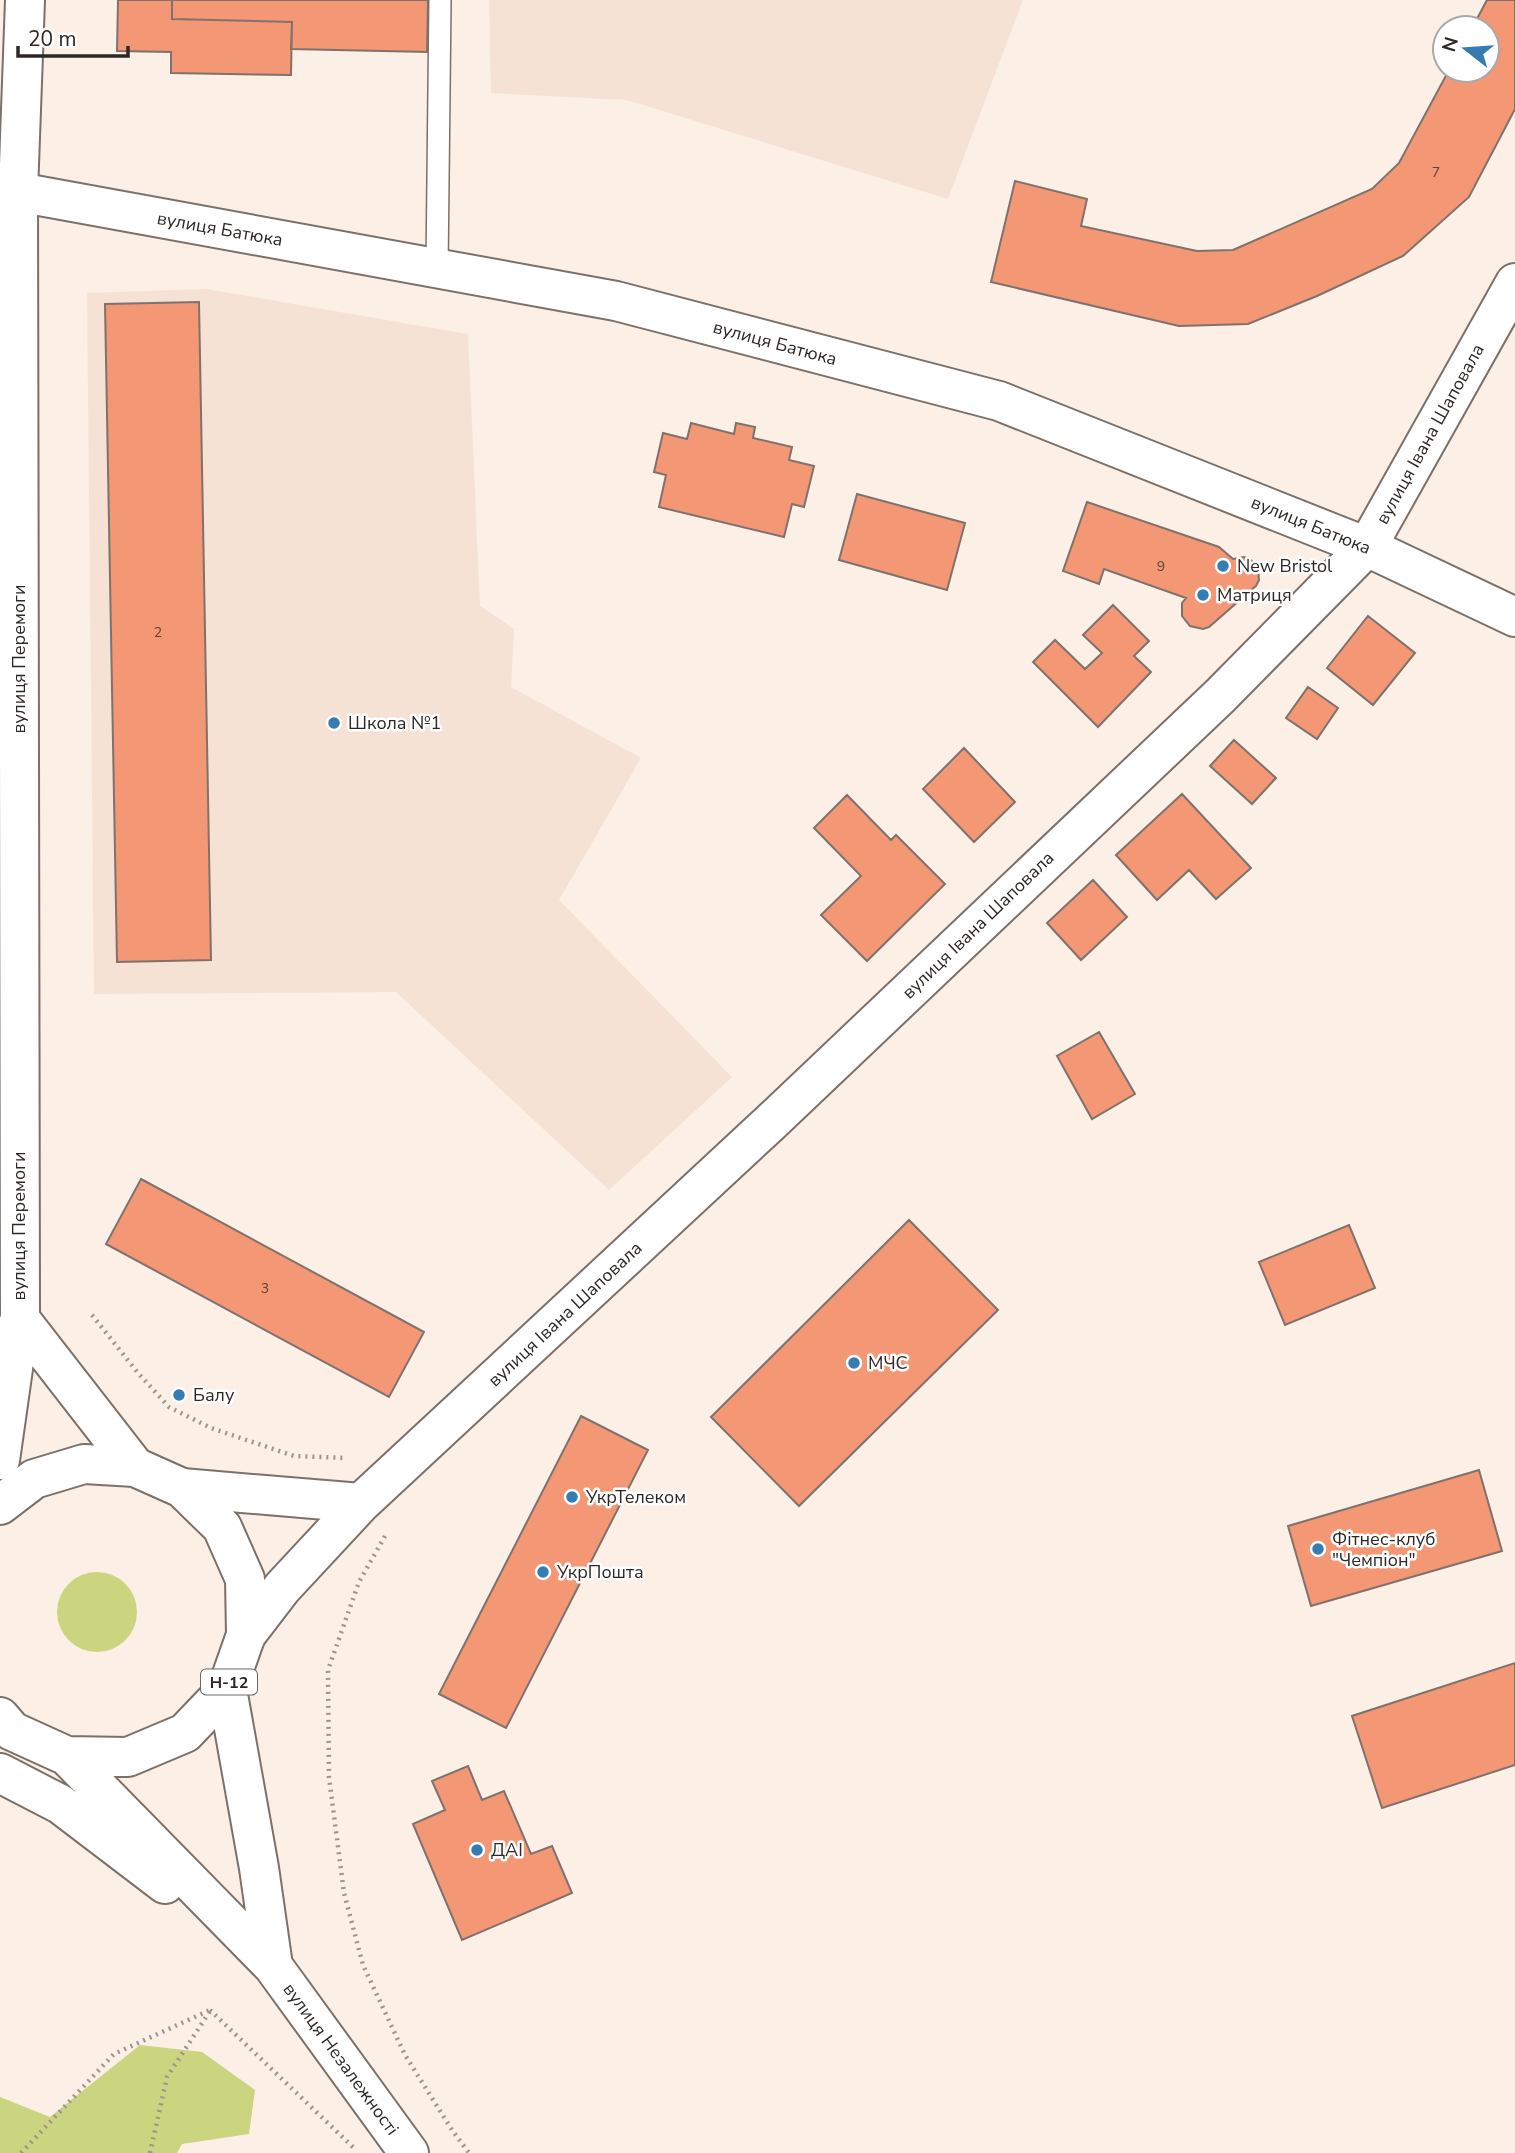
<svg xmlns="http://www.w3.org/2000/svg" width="1515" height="2153" font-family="'Nunito Sans',sans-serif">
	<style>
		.built { fill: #f5e2d4 }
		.green { fill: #cbd57f }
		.building { fill: #f39774; stroke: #7f726d; stroke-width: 2 }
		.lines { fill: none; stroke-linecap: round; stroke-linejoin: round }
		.service-casing { stroke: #7b7169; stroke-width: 24 }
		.minor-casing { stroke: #7b7169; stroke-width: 42 }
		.tertiary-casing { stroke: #7b7169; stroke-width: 42 }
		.secondary-casing { stroke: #7b7169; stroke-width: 42 }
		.primary-casing { stroke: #7b7169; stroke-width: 42 }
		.path { stroke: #9d948e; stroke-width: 4.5; stroke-dasharray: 2 5; stroke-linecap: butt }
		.service { stroke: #fff; stroke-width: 21 }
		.minor { stroke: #fff; stroke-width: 38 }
		.tertiary { stroke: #fff; stroke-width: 38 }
		.secondary { stroke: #fff; stroke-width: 38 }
		.primary { stroke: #fff; stroke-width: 38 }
		.poi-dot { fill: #357cb1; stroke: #fff; stroke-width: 2.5 }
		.labels { text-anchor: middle; stroke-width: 5; stroke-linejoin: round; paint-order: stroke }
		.number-label { font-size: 14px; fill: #5e4439 }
		.shield { fill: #fff; stroke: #6c6866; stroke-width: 2 }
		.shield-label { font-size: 16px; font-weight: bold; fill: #2d2825 }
		.street-label { font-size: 18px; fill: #2d2825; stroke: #fff }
		.poi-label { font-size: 18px; fill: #2d2825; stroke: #fff; text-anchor: start }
	</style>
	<rect width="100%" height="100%" fill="#fbefe6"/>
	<path class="built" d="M489,0h534l-75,199 -321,-99 -136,-7z
		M206,289l262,45 12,272 34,23 -3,58 130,71 -82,142 173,177 -123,113 -213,-198 -302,2 -7,-701z"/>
	<path class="green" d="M57 1612a40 40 0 1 1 80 0a40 40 0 1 1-80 0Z
		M140,2045l62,7 53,38 -6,44 -67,10 -5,9h-177v-56l50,20z"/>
	<path class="building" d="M118,0h54v19l120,3 -1,53 -120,-2v-21l-54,-1z
		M172,0h256l-1,52 -136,-3 1,-27 -120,-3z
		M1487,0h28v109l-46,88 -66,59 -86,40 -69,28 -69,2 -188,-44 24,-101 72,18 -6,27 116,25 36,-1 139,-61 27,-26 50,-93h38v-42h-15z
		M199,302l12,658 -94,2 -12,-658z
		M691,423l43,11 2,-11 19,4 -2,11 39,9 -3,13 25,6 -10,41 -12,-3 -8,33 -125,-30 7,-32 -12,-3 9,-39 24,6z
		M857,494l108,29 -18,67 -108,-30z
		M1087,502l132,45 14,12 11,-2 6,2 8,9 1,12 -3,6 -47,41 -6,2 -13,-3 -8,-10v-13l4,-5 -82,-29 -5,15 -36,-13z
		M1113,605l36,36 -15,15 17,16 -53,55 -65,-65 22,-22 30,29 17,-16 -19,-18z
		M1368,616l47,37 -42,52 -46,-37z
		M1308,687l30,21 -21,31 -31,-21z
		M1234,740l42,38 -24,26 -42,-38z
		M964,748l51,54 -41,40 -51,-53z
		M1182,794l69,74 -35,31 -27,-29 -32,30 -41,-45z
		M847,795l44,45 5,-5 49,49 -78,77 -46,-46 40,-39 -47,-48z
		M1093,880l34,37 -46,43 -34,-37z
		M1099,1032l36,62 -43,25 -35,-63z
		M141,1179l283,153 -35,65 -283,-153z
		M909,1220l89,90 -199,196 -88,-89z
		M1349,1225l26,63 -90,37 -26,-63z
		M581,1416l67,34 -142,278 -67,-34z
		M1479,1470l23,81 -191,55 -23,-80z
		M1515,1663v102l-133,43 -30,-92z
		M468,1766l14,34 22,-9 27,63 21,-8 20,47 -110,47 -49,-116 32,-14 -13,-29z"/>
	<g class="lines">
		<defs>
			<path id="service" d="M437,269l3,-269"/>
			<path id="minor" d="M182,1488l179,15
				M246,1635l36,-47 79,-85 409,-380 450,-427 147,-149 148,-264"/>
			<path id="tertiary" d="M0,197l18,-5 598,109 383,100 368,146 148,70"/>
			<path id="secondary" d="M20,1319l115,148
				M0,1460l20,-141 -2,-1127 7,-192"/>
			<path id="primary" d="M0,1369l20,-50
				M0,1505l34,-26 50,-15 51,3 47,21 40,39 23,52 1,56 -19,54 -42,44 -57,24 -61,-1 -55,-25 -12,-14
				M227,1689l32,179 14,98
				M67,1756l206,210 136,187
				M0,1773l60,31 105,80"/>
		</defs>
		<use href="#service" class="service-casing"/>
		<use href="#minor" class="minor-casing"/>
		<use href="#tertiary" class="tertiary-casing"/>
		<use href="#secondary" class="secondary-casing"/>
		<use href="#primary" class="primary-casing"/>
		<path class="path" d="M92,1315l46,58 31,34 42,21 83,28 51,2
			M385,1536l-26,46 -31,88 1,107 15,116 19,72 42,90 47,75 17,23
			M210,2010l146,140
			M21,2153l93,-99 96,-44
			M150,2153l17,-76 43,-66"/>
		<use href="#service" class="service"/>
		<use href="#minor" class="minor"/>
		<use href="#tertiary" class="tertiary"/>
		<use href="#secondary" class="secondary"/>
		<use href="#primary" class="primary"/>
	</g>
	<g class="poi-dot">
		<circle cx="1223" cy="566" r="7"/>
		<circle cx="1203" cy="595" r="7"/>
		<circle cx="334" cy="723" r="7"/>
		<circle cx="854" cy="1363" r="7"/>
		<circle cx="179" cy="1395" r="7"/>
		<circle cx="572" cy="1497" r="7"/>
		<circle cx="1318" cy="1549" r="7"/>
		<circle cx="543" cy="1572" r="7"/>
		<circle cx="477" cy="1850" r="7"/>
	</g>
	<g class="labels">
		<g class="number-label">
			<text x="1436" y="177">7</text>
			<text x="1161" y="571">9</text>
			<text x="158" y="637">2</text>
			<text x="265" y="1293">3</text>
		</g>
		<rect class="shield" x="201" y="1669.5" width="56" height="25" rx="5"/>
		<g class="shield-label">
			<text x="229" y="1688">Н-12</text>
		</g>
		<g class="street-label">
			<text transform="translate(220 229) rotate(10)" y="6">вулиця Батюка</text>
			<text transform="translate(775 343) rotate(15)" y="6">вулиця Батюка</text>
			<text transform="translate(1430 434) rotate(-61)" y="6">вулиця Івана Шаповала</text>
			<text transform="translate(1311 525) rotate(22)" y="6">вулиця Батюка</text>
			<text transform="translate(19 659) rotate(-90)" y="6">вулиця Перемоги</text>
			<text transform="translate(978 925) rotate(-44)" y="6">вулиця Івана Шаповала</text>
			<text transform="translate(19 1226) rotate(-90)" y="6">вулиця Перемоги</text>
			<text transform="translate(565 1314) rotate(-43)" y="6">вулиця Івана Шаповала</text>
			<text transform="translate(341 2059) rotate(54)" y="6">вулиця Незалежності</text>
		</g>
		<g class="poi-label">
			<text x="1237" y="572">New Bristol</text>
			<text x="1217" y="601">Матриця</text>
			<text x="348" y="729">Школа №1</text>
			<text x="868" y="1369">МЧС</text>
			<text x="193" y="1401">Балу</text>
			<text x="586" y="1503">УкрТелеком</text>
			<text x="1332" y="1545">Фітнес-клуб<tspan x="1332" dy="21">"Чемпіон"</tspan></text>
			<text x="557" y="1578">УкрПошта</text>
			<text x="491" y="1856">ДАI</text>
		</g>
	</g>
	<g transform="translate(1466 49) rotate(287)"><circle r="33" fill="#ffffff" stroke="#aba9a8" stroke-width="2"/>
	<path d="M0-5L12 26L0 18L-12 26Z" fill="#357cb1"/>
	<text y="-10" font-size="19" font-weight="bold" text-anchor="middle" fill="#2d2825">N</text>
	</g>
	<path d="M18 46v10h110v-10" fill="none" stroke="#2d2825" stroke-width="3.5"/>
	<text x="28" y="46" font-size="21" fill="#2d2825" stroke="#ffffff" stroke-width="5" paint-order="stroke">20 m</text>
</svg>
